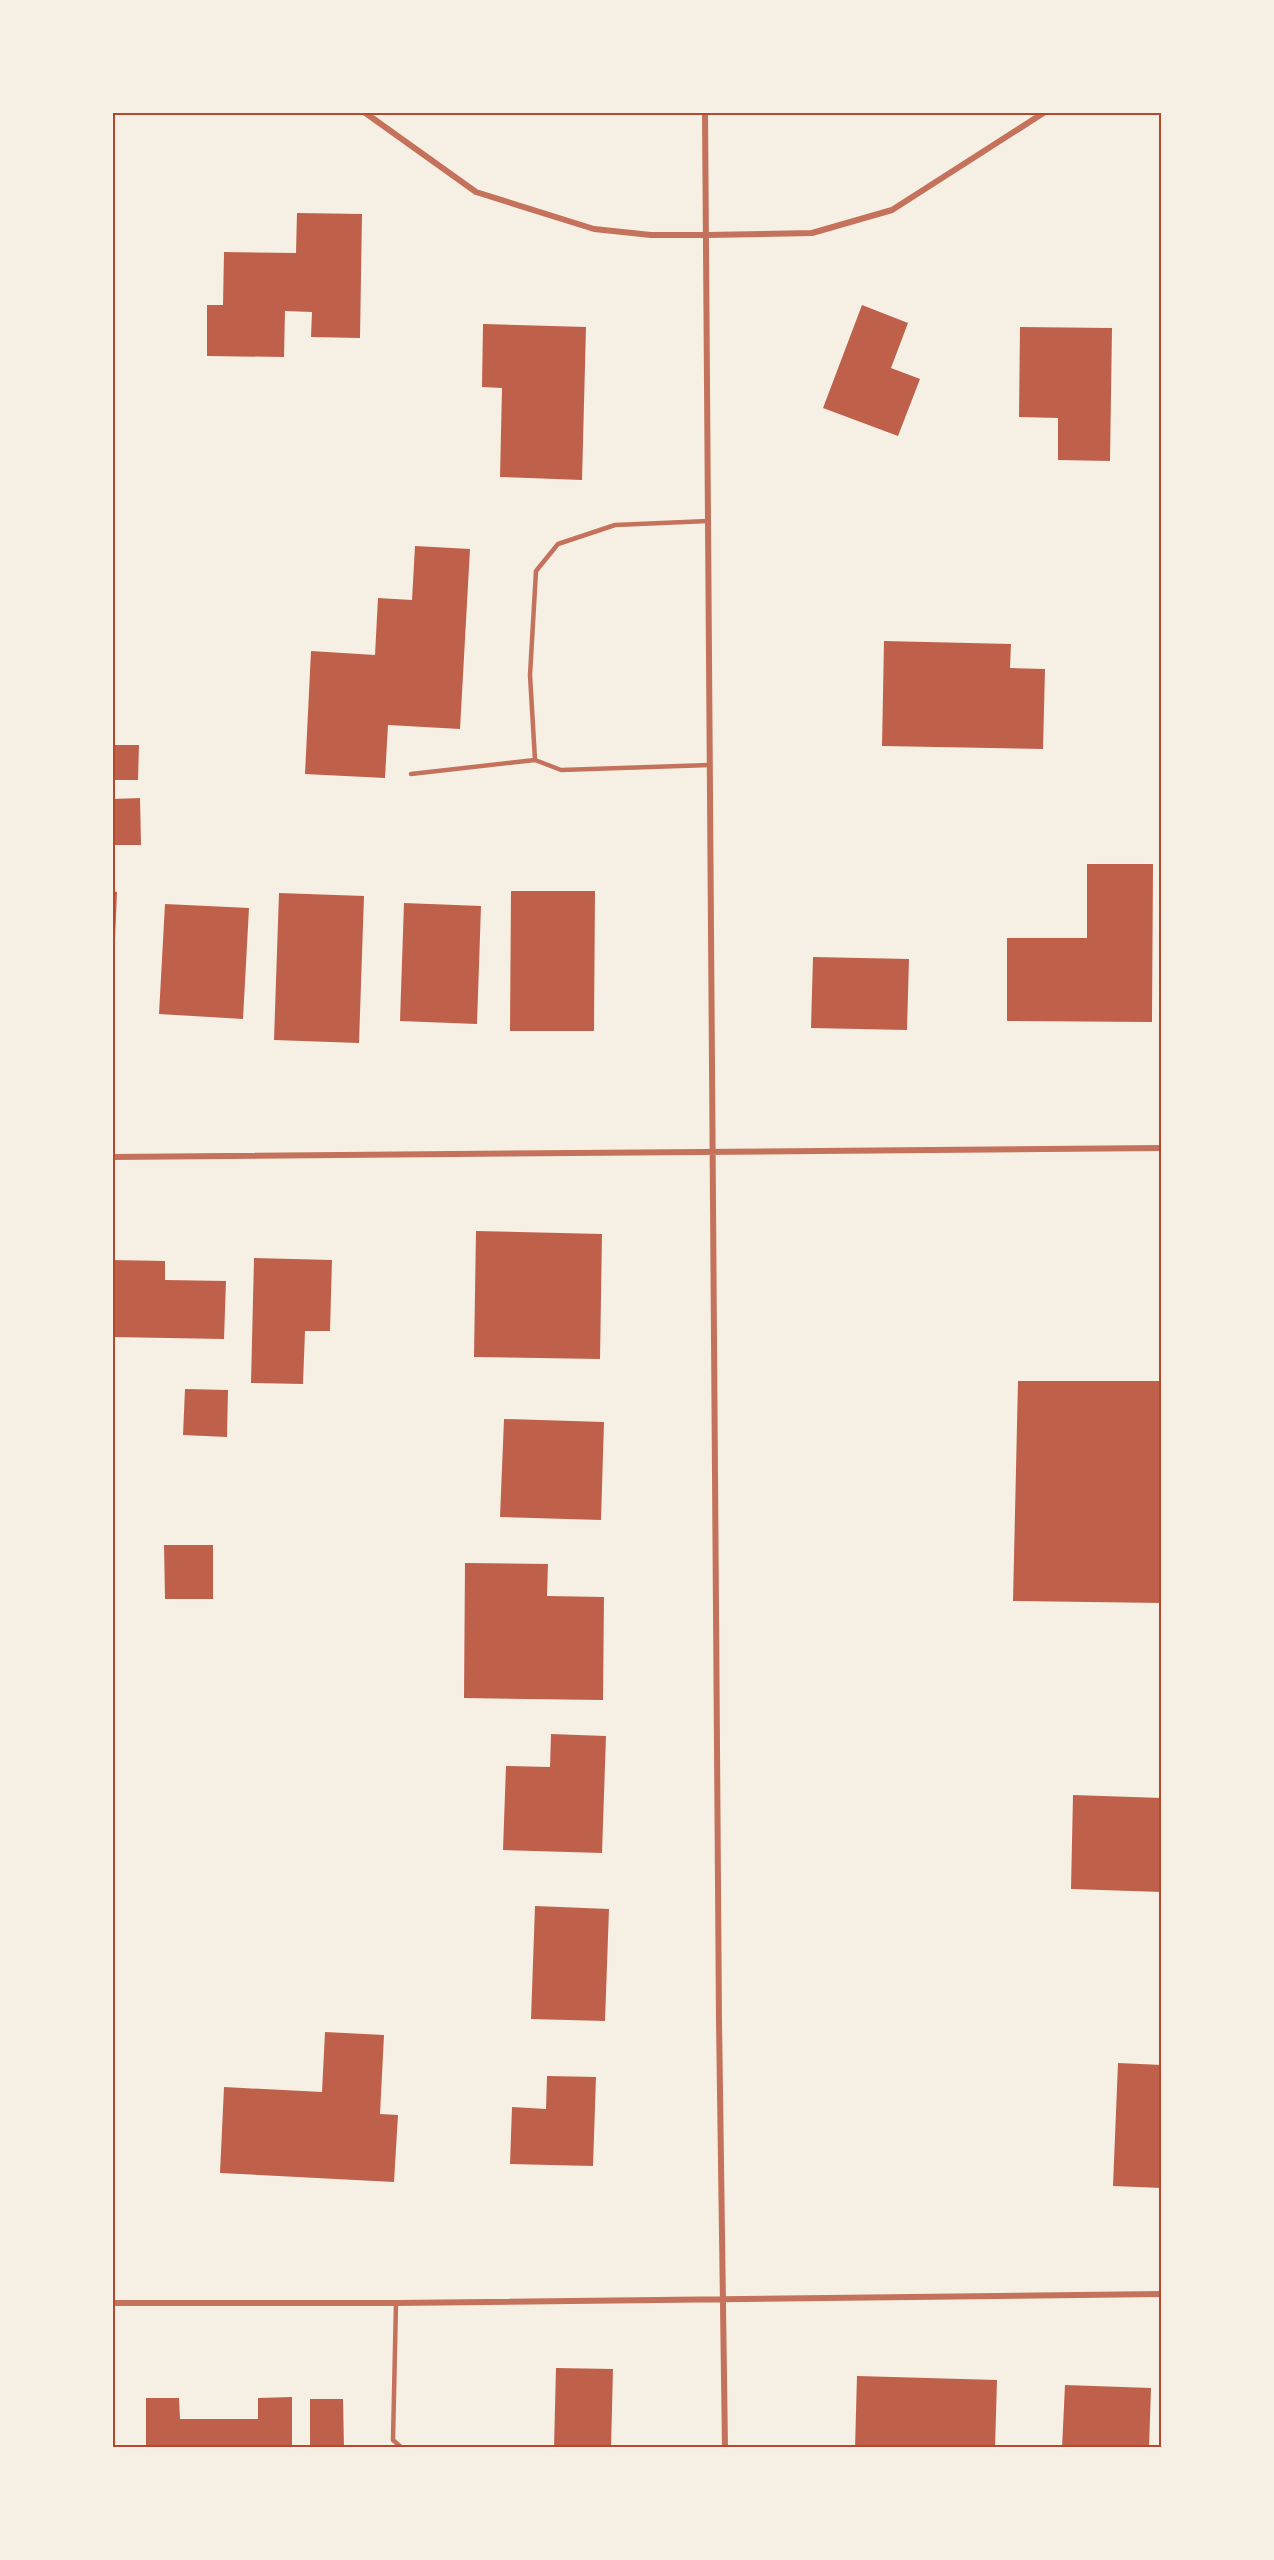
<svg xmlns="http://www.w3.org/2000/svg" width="1274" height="2560" font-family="'Space Grotesk',sans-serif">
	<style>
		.building { fill: #bf614a }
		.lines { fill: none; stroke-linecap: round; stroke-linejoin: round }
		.service { stroke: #c5725c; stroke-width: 4.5 }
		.minor { stroke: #c5725c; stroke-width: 6 }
		.neatline { fill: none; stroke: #b5482f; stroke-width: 2 }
	</style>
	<rect width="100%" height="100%" fill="#f6efe4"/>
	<path class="building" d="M297,213l65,1 -2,124 -49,-1 1,-25 -27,-1 -1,46 -77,-1v-51h16l1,-53 72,1z
		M862,305l46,18 -17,45 29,11 -22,57 -75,-28z
		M483,324l103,3 -4,153 -82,-3 2,-89 -20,-1z
		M1020,327l92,1 -2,133 -52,-1v-42l-39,-1z
		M415,546l55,3 -10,180 -72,-4 -3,53 -80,-4 6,-123 64,4 3,-57 34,2z
		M884,641l127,3 -1,24 35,1 -2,80 -161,-3z
		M112,745h27l-1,35h-26z
		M140,798l1,47h-29v-46z
		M1087,864h66l-1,158 -145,-1v-83h80z
		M112,891l5,1 -3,72h-2z
		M511,891h84l-1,140h-84z
		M279,893l85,3 -5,147 -85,-3z
		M404,903l77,3 -4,118 -77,-3z
		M165,904l84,4 -6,111 -84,-5z
		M813,957l96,2 -2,71 -96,-2z
		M476,1231l126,3 -2,125 -126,-2z
		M254,1258l78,2 -2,71h-25l-2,53 -52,-1z
		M112,1260l53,1v19l61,1 -2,58 -112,-2z
		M1018,1381h144v222l-149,-2z
		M185,1389l43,1 -1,47 -44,-2z
		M504,1419l100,3 -3,98 -101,-3z
		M164,1545h49v54h-48z
		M465,1563l83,1 -1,32 57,1 -1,103 -139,-2z
		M551,1734l55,2 -4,117 -99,-3 3,-84 44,1z
		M1073,1795l89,3v94l-91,-3z
		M535,1906l74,3 -4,112 -74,-2z
		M325,2032l59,3 -4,79 18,1 -4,67 -174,-9 4,-86 98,5z
		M1118,2063l44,2v123l-49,-2z
		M547,2076l49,1 -3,89 -83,-2 2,-57 34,2z
		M556,2368l57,1 -2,79h-57z
		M857,2376l140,4 -2,68h-140z
		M1065,2385l86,3 -2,60h-87z
		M292,2397v51h-146v-50h33l1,21h78v-21z
		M310,2399h33l1,49h-34z"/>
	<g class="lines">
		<path class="service" d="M708,521l-93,4 -57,19 -22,27 -6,104 5,85 26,10 149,-5
			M411,774l124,-14
			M396,2303l-3,137 9,8"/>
		<path class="minor" d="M364,112l112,80 118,37 57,6h56l105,-2 80,-23 153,-98
			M705,112l14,1908 6,428
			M112,1157l1050,-9
			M112,2303h284l766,-9"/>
	</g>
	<rect width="1274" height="2560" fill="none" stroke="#f6efe4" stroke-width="228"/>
	<rect x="114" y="114" width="1046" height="2332" class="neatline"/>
</svg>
